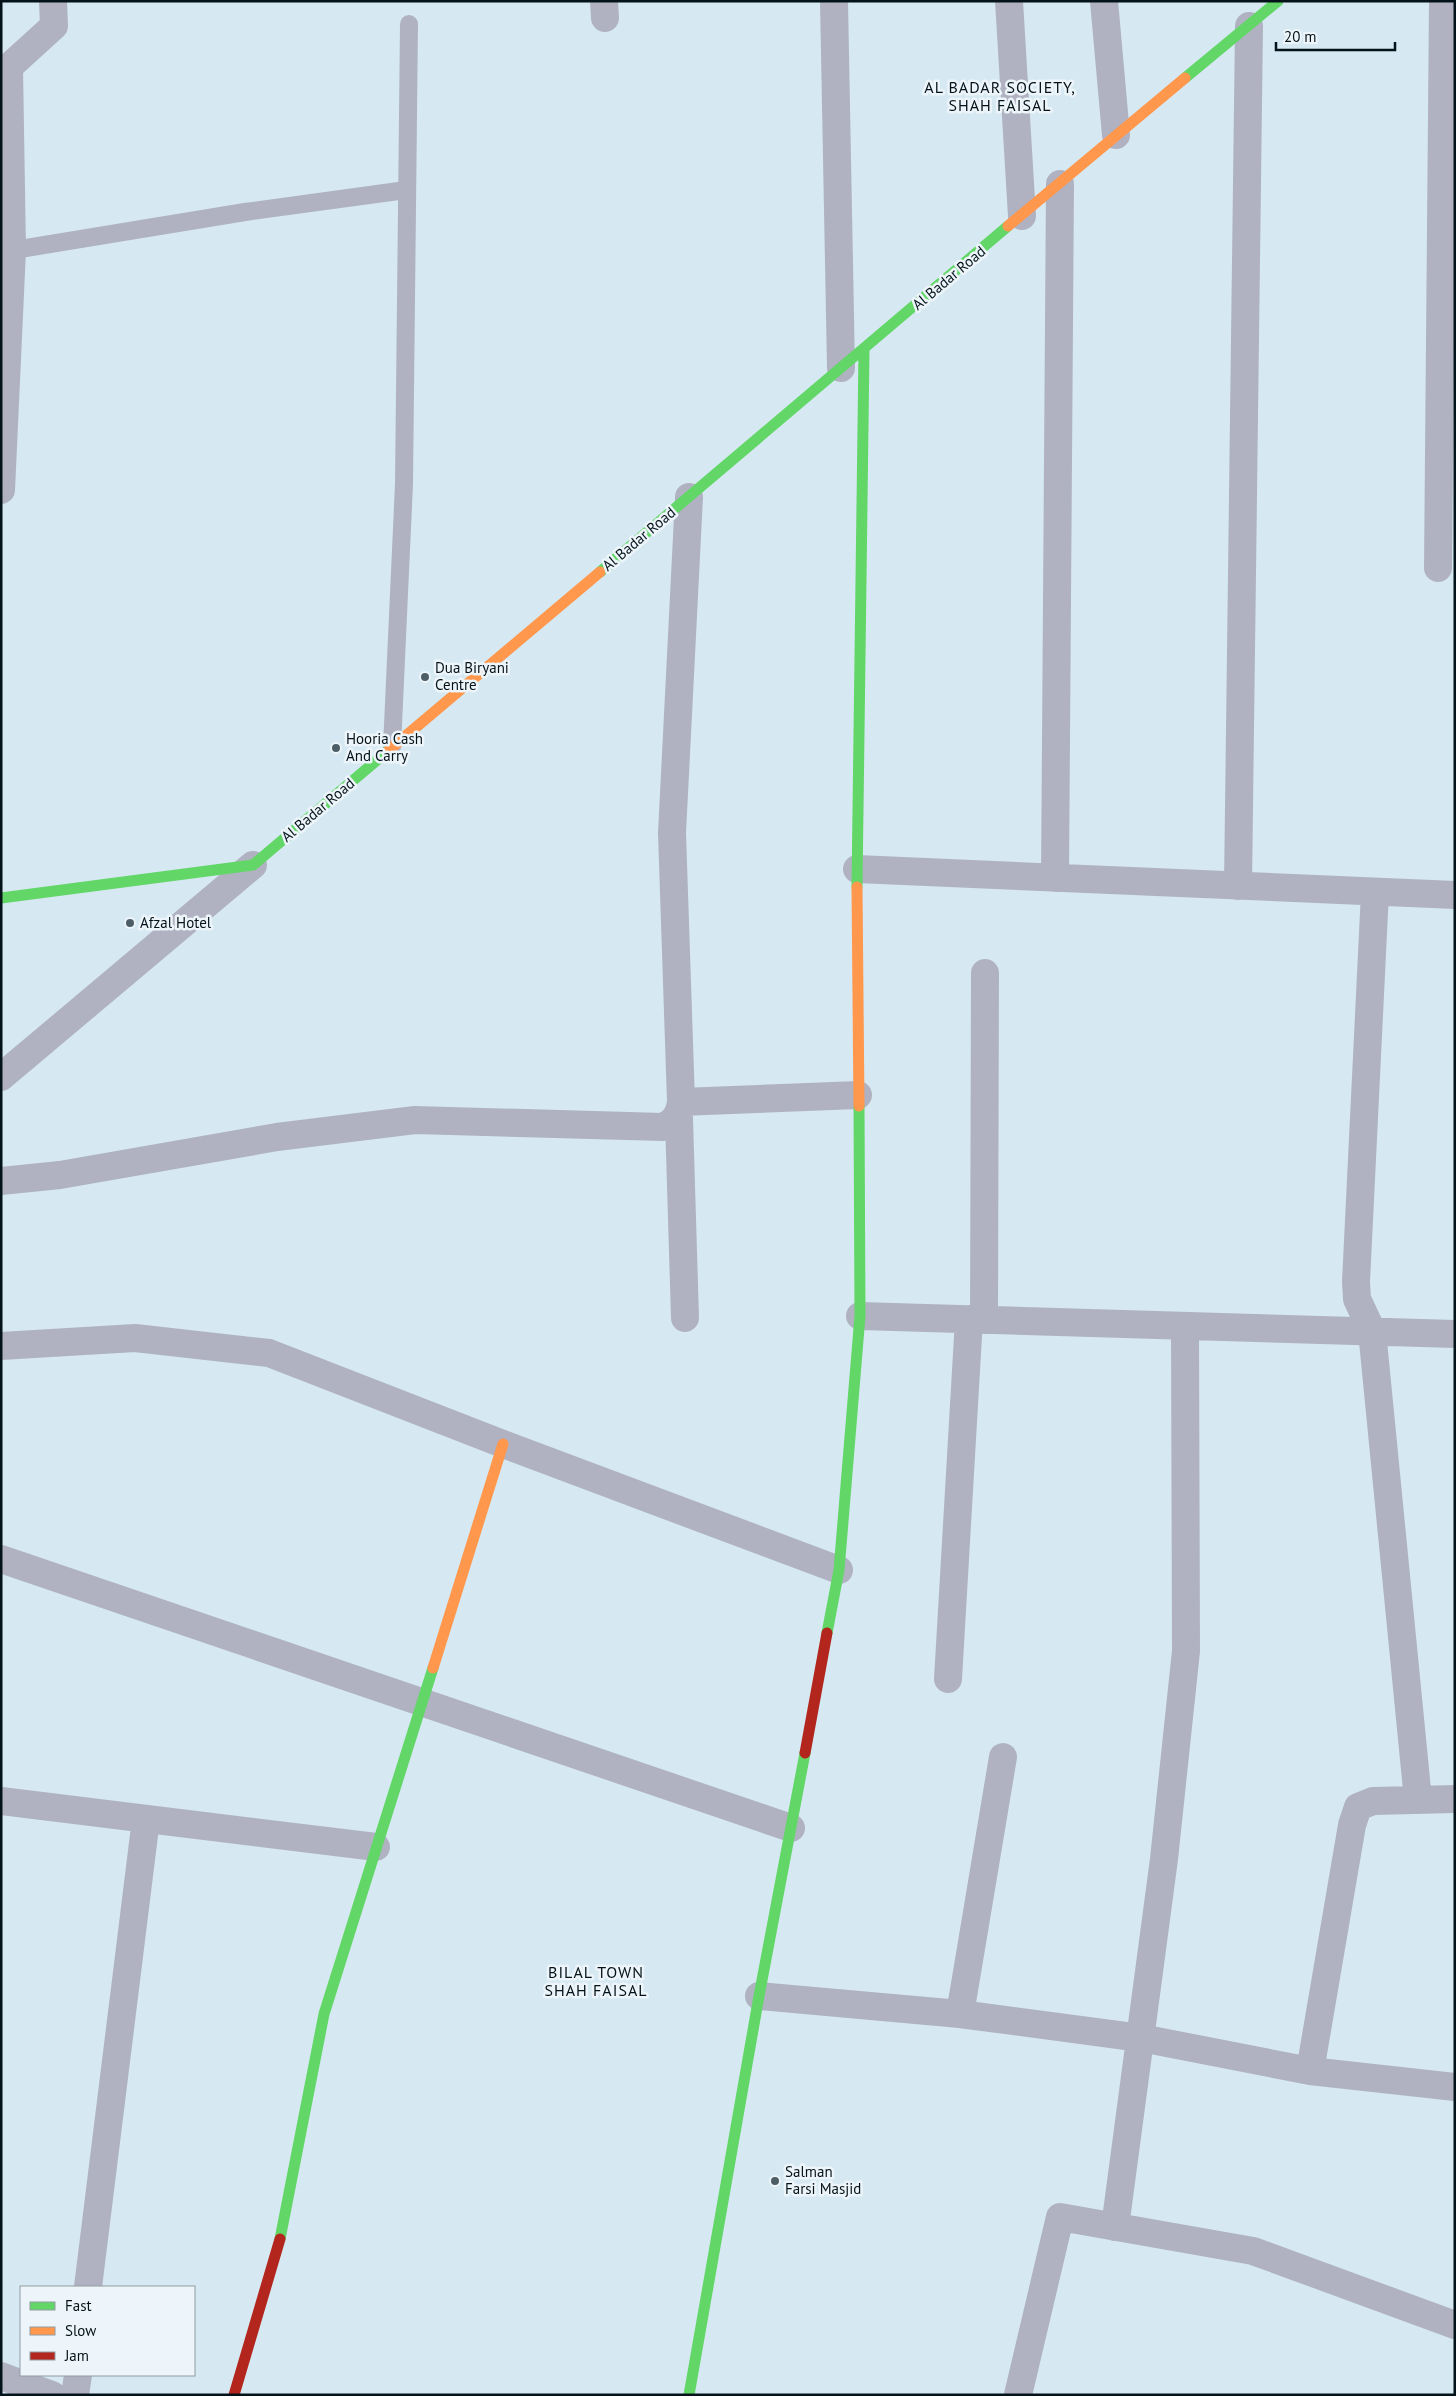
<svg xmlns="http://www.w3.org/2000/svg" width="1456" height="2396" font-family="'PT Sans',sans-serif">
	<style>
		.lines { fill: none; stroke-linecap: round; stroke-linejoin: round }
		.lane { stroke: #b0b2c2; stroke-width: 18 }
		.street { stroke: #b0b2c2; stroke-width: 28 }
		.fast { stroke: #63d668; stroke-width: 11 }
		.slow { stroke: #ff974d; stroke-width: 11 }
		.jam { stroke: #b3261e; stroke-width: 11 }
		.poi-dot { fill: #4e5e66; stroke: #edf5fa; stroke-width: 2 }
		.labels { text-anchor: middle; stroke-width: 5; stroke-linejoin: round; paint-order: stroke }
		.street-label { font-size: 15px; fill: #04131a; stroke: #edf5fa }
		.poi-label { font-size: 15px; fill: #04131a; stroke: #edf5fa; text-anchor: start }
		.neighbourhood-label { font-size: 16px; letter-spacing: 1px; fill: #04131a; stroke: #edf5fa }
	</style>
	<rect width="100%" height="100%" fill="#d6e9f2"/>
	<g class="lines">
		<path class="lane" d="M2,252l243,-40 161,-22
			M392,747l12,-263 5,-460"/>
		<path class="street" d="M604,1l1,17
			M834,1l7,367
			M1009,1l13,215
			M1104,1l12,134
			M1,490l11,-240 -3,-183 45,-41 -1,-25
			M1438,568l5,-567
			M857,869l598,26
			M1055,878l5,-694
			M1238,886l11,-860
			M1375,892l-19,390 1,17 15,32 46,469
			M1,1077l252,-212
			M681,1102l177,-7
			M679,1119l6,199
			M1,1181l59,-6 217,-38 138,-17 248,7c12,-6 16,-12 18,-25l-9,-269 17,-336
			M860,1316l595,18
			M984,1320l1,-347
			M1,1346l134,-8 134,15 234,91 336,126
			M1,1559l790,269
			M948,1679l21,-360
			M1,1801l375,46
			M759,1996l201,18 181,24 169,33 145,16
			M960,2014l43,-257
			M1310,2071l42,-246 6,-18 15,-6 82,-2
			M1115,2227l49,-368 22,-208 -1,-325
			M88,2287l58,-468
			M1,2376l51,19
			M75,2395l3,-20
			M1018,2395l42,-178 193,34 202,74"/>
		<path class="fast" d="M1185,78l93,-77
			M600,572l408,-346
			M857,887l7,-537
			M1,898l252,-33 136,-115
			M827,1633l12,-63 21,-254 -1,-210
			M280,2239l44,-225 109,-346
			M689,2395l70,-399 46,-243"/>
		<path class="slow" d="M1008,226l177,-148
			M389,750l211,-178
			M857,887l2,219
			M433,1668l70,-224"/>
		<path class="jam" d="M805,1753l22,-120
			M234,2395l46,-156"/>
	</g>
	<g class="poi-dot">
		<circle cx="425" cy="677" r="5"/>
		<circle cx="336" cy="748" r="5"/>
		<circle cx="130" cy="923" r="5"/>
		<circle cx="775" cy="2181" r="5"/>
	</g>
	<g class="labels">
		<g class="street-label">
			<text transform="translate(949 278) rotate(-40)" y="5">Al Badar Road</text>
			<text transform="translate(639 539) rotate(-40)" y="5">Al Badar Road</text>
			<text transform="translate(318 810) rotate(-40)" y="5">Al Badar Road</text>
		</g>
		<g class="poi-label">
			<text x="435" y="673">Dua Biryani<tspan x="435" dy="17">Centre</tspan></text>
			<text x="346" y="744">Hooria Cash<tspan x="346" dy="17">And Carry</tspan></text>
			<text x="140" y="928">Afzal Hotel</text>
			<text x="785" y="2177">Salman<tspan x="785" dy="17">Farsi Masjid</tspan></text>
		</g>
		<g class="neighbourhood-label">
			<text x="1000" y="93">AL BADAR SOCIETY,<tspan x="1000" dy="18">SHAH FAISAL</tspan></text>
			<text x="596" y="1978">BILAL TOWN<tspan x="596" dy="18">SHAH FAISAL</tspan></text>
		</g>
	</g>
	<rect width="1456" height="2396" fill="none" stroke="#04131a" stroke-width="5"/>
	<rect x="20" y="2286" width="175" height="90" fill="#edf5fa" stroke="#909ba0"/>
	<rect x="30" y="2302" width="25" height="8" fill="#63d668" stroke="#909ba0"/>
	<text x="65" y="2311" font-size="15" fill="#04131a">Fast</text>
	<rect x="30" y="2327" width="25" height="8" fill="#ff974d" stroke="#909ba0"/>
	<text x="65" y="2336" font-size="15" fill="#04131a">Slow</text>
	<rect x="30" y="2352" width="25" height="8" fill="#b3261e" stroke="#909ba0"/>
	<text x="65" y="2361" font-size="15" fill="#04131a">Jam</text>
	<path d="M1276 42v8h119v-8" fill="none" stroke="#04131a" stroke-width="2.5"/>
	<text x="1284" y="42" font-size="15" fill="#04131a" stroke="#edf5fa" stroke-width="4" paint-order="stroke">20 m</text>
</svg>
